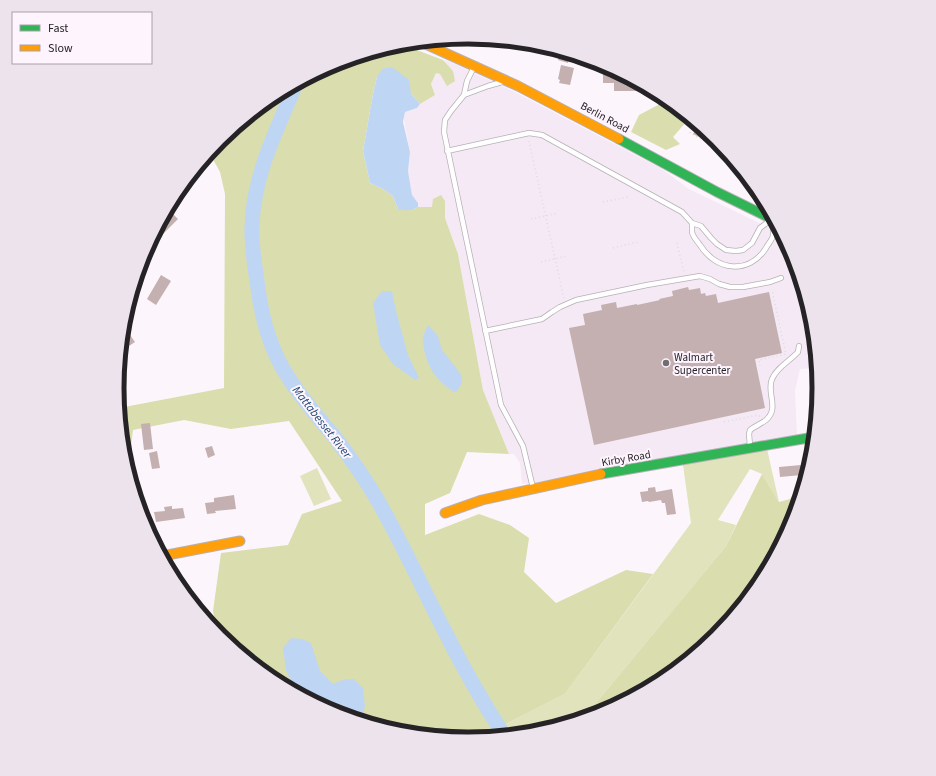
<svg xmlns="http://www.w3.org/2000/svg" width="936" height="776" font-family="'Source Sans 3',sans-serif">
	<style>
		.built { fill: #f4e9f4 }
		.green { fill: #e0e3bb }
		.forest { fill: #daddad }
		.water { fill: #bed6f4 }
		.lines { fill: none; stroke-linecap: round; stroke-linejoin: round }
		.river { stroke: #bed6f4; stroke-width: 15 }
		.building { fill: #c4b0b0 }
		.lane-casing { stroke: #b6b1b6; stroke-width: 6 }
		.fast-casing { stroke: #b6b1b6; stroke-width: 11 }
		.slow-casing { stroke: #b6b1b6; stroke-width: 11 }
		.path { stroke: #dedcde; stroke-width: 1.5; stroke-dasharray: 1 3; stroke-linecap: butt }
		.lane { stroke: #fffeff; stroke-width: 4.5 }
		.fast { stroke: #30b455; stroke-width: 9 }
		.slow { stroke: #ff9f0a; stroke-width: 9 }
		.poi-dot { fill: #716d71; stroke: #fef4fe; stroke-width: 1.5 }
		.labels { text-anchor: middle; stroke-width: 4; stroke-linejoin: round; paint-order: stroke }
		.street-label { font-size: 11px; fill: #262326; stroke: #fef4fe }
		.poi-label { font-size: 11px; fill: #262326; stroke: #fef4fe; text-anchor: start }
		.water-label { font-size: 12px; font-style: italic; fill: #15426d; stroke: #fef4fe }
		.rim { fill: none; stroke: #262326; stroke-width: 5 }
	</style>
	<rect width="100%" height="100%" fill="#fcf6fc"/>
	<path class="built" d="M443,60l7,2 67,31 145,76 27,20 93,45 10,20 20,66 5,48 -17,1 -5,22 2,44 -249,47 -26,2 -2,-21 -6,-9h-5l-26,-64 -25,-136 -13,-36v-17l-13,6h-14v-4l-6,-8 -4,-24 2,-19 -6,-32 1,-8 12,-4 3,-4 15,-9 -4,-11 5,-11 4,1 13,-3z"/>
	<path class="green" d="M767,449l12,53 -17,-28 -12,-5 -32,51 18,5 -10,21 -130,157 -46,25 -14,4 -58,6 87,-44 126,-171 -8,-58z
		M317,468l14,31 -17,7 -14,-30z"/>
	<path class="forest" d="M401,44l42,16 10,11 2,10 -8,5 -7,-12 -4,-1 -5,11 4,11 -15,9 -9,-10 -34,-17 -4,17 -10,57 7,32 13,6 10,7 5,13h16l4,-2h14l1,-8 8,-4 4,6v17l13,36 25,136 26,64 -42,-2 -17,41 -25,11v31l54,-21 31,11 19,13 -5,34 32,31 70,-33 27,4 -88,120 -87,44 -10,1 -69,-7 -66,-20 -60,-32 -55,-45 -5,-24 8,-58 67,-8 14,-31 40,-13 -53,-80 -58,8 -47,-9 -51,10 -5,40 -4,-14 -5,-48 105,-20 1,-194 -5,-22 -11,-20 11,-12 53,-44 61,-32z
		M658,94l5,2 15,12 -3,6 12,7 -14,16 7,7 -14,6 -35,-18 8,-17 19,-10z
		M762,474l17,28 11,-3 6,-9 7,-2 -11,35 -32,60 -44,53 -53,44 -61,32 -52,16 46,-25 130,-157z"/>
	<path class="water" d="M392,67l17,13 2,14 9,10 -3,4 -12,4 -2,10 7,30 -2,19 4,24 6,8v4c-7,4 -12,4 -20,2l-5,-13 -10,-7 -13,-6 -7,-32 10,-57 4,-17 5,-8z
		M382,291h10l4,20 12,44 11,23 -4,2 -22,-16 -13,-19 -7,-42z
		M428,325l10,11 4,14 18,23c4,8 1,12 -3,18l-3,1c-17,-11 -26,-23 -30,-43 -1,-5 -2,-10 0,-15 1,-3 3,-6 4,-9z
		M291,638l11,1 9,4 9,28 13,13 12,-5h9l9,9 2,18 -4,15 -28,-9 -37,-20 -10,-22 -3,-22z"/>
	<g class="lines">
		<path class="river" d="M296,84c-19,45 -43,92 -44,142 -1,20 3,41 6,62 4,32 12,61 30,89 14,22 32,43 49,63 15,20 29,40 41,61 23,40 42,82 63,123 19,38 40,76 63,111"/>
	</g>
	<path class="building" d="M560,51l10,3 -2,9 -10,-3z
		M561,65l13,3 -4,17 -11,-2 1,-3 -2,-1z
		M603,70h12v7l13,1 10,5v8h-24v-8h-11z
		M698,125l18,15 7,8 -1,1 -29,-15z
		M168,209l10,10 -16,16 -5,-5z
		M161,275l10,6 -15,24 -9,-6z
		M688,287l1,3 11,-2 1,6 4,-1 1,3 10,-2 2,9 51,-11 13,61 -27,6 10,49 -171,37 -25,-117 16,-3 -2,-11 19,-4 -1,-5 15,-3 1,6 20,-4v1l23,-5 -1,-1 14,-3 -1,-5z
		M123,325l12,17 -6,4 -3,-4 -5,4z
		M150,423l3,26 -9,1 -3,-26z
		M212,446l3,9 -7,3 -3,-10z
		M157,451l3,17 -8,1 -3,-16z
		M801,465l1,10 -22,2 -1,-10z
		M655,487l1,5 16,-3 4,25 -9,1 -2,-12h-3l-1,-3 -12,2 -1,-1 -6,1 -2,-10 8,-1v-3z
		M234,495l2,14 -21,2 1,2 -9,1 -2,-11 9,-1v-4z
		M172,506v3l11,-1 2,10 -29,4 -2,-10 11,-1 -1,-4z"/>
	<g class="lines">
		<defs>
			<path id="lane" d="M474,67l-7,14 -3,14 -13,16 -6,9 -1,12 57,273 22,41 10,42
				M464,95l24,-9 14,-4
				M447,151l82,-18 13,2 140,77 10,11 9,3 10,12 6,6 9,6 10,1 7,-1 9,-7 8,-15 12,-9c1,5 2,11 1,16 0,4 -5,9 -7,13 -17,27 -50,23 -66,-3 -3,-4 -7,-8 -8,-13 0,-3 0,-6 0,-9
				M485,331l57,-12 10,-7 8,-5 16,-7 71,-15 53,-9 10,3 9,5 11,3h13l27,-5 11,-4
				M750,446l-1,-12 1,-4c5,-4 11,-6 16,-10 14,-12 0,-28 6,-41 5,-12 18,-18 26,-27l1,-6"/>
			<path id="fast" d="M619,139l98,53 57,28
				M601,474l213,-37"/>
			<path id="slow" d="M421,42l97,44 101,53
				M445,513l37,-13 119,-26
				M162,556l78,-15"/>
		</defs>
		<use href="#lane" class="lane-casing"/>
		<use href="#fast" class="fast-casing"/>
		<use href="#slow" class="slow-casing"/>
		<path class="path" d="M694,125l-4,8 37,20
			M529,141l35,158
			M603,202l25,-5
			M531,219l27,-6
			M677,243l7,29
			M613,248l25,-6
			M541,262l26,-6
			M756,366h4l-1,-6 27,-6 -14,-64
			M724,422l34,-7 3,2"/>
		<use href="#lane" class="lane"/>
		<use href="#fast" class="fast"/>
		<use href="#slow" class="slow"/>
	</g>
	<circle class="poi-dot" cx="666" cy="363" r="4"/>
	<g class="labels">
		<g class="street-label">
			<text transform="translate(605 117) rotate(28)" y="4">Berlin Road</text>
			<text transform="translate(626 458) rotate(-10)" y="4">Kirby Road</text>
		</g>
		<g class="poi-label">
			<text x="674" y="361">Walmart<tspan x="674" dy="13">Supercenter</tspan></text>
		</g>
		<g class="water-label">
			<text transform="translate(322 422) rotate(52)" y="4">Mattabesset River</text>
		</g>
	</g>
	<path d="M0 0H936V776H0ZM124 388a344 344 0 1 1 688 0a344 344 0 1 1-688 0Z" fill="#ede3ed" fill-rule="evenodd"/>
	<path class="rim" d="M124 388a344 344 0 1 1 688 0a344 344 0 1 1-688 0Z"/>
	<rect x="12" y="12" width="140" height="52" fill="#fef4fe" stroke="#a8a0a8"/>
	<rect x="20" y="25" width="20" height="6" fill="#30b455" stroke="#a8a0a8"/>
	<text x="48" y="32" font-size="12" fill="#262326">Fast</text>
	<rect x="20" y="45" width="20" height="6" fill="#ff9f0a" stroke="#a8a0a8"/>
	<text x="48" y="52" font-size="12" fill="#262326">Slow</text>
</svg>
